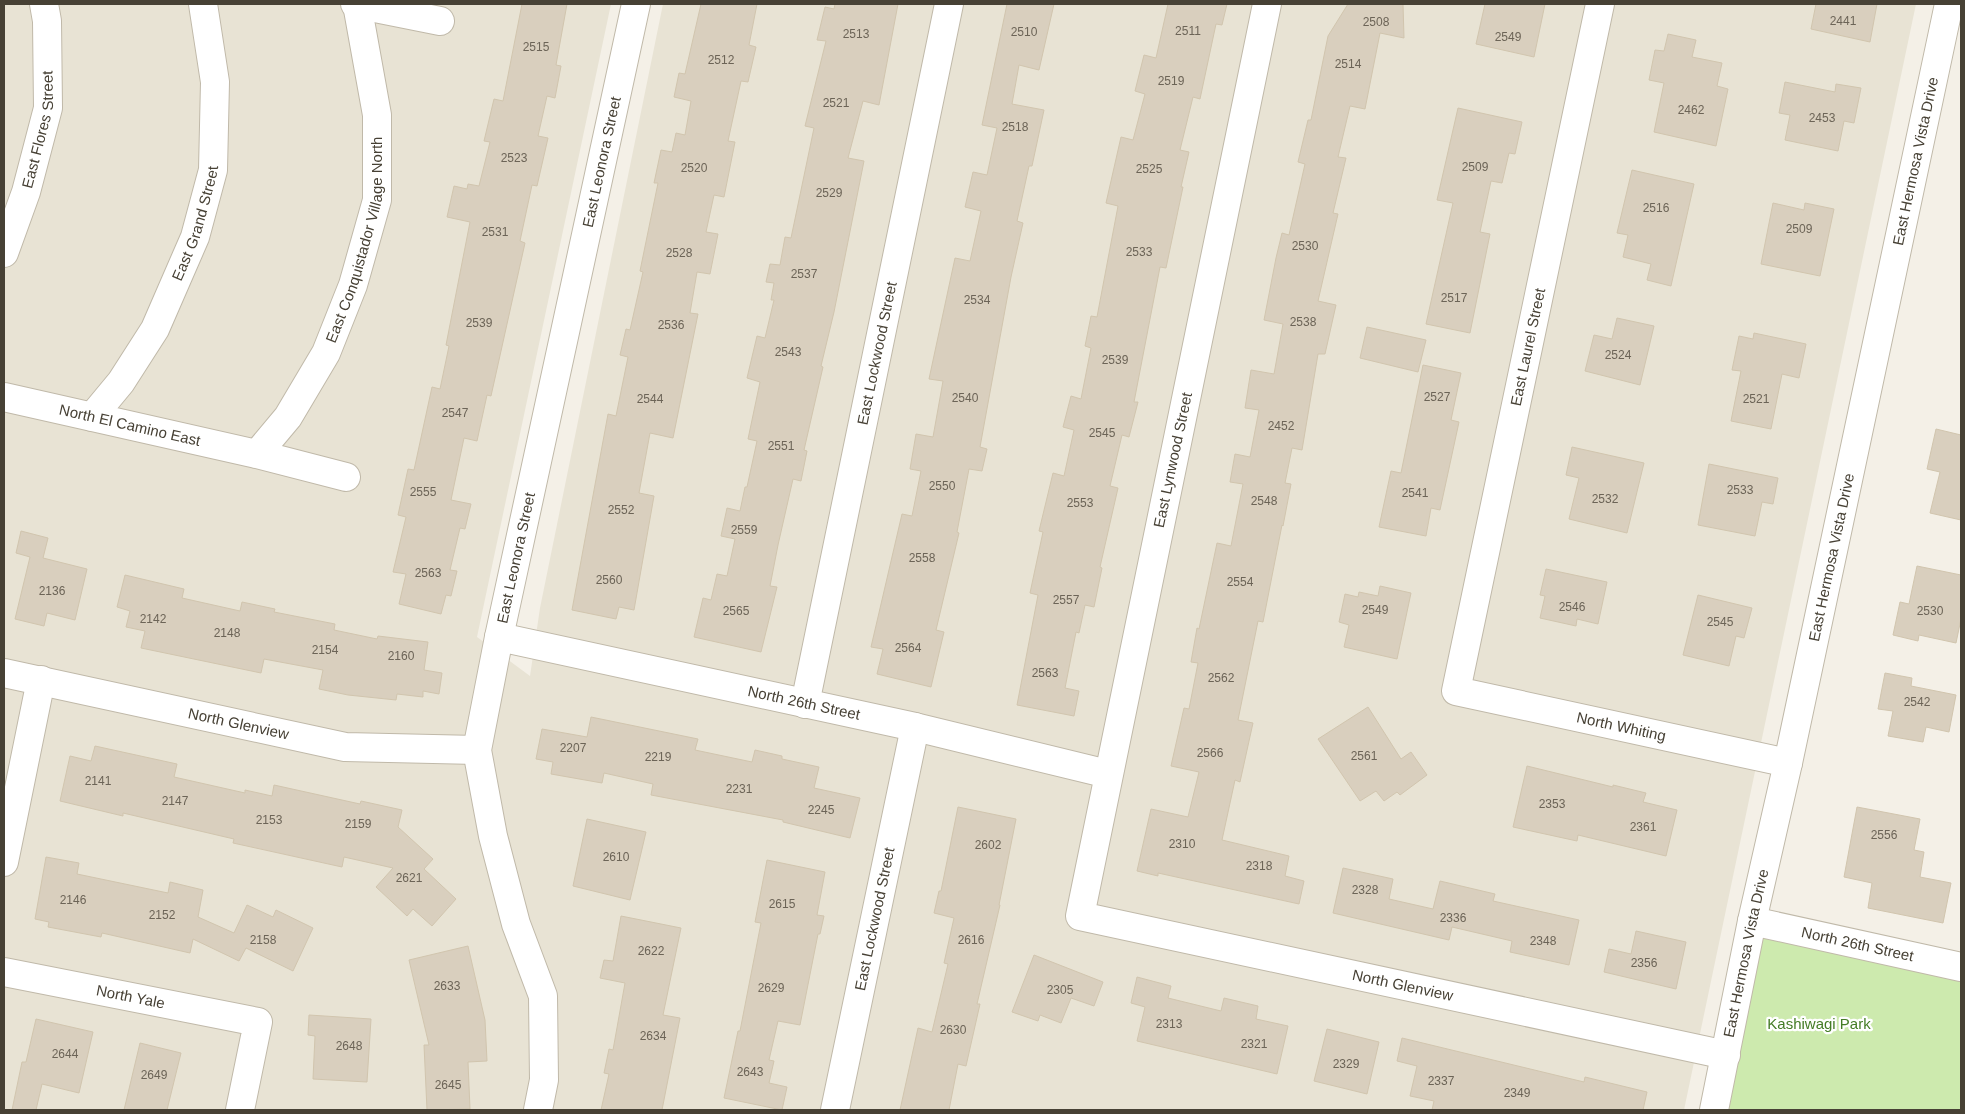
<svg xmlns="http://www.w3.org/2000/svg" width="1965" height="1114" font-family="Arial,sans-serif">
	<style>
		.residential { fill: #e8e3d4 }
		.green { fill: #cdeaae }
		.building { fill: #d9cfbe; stroke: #d1c5ae }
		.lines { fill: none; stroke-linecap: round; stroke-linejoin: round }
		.minor-casing { stroke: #c0b9a9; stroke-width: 30 }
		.minor { stroke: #fff; stroke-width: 28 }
		.labels { text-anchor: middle; stroke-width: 4.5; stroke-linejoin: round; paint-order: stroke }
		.number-label { font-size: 12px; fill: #6c6457 }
		.street-label { font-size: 15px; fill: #474135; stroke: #fff }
		.park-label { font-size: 15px; fill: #447c26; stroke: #fff }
	</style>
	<rect width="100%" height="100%" fill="#f4f0e7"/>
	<path class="residential" d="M4,4h607l-134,633 53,39 10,-68 123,-604h1253l-232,1106h-1680z"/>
	<path class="green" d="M1752,921l209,46v143h-246z"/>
	<path class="building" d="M522,4h45l-11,61 5,1 -6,32 -8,-2 -9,40 10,2 -11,48 -5,-1 -12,56 5,2 -34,153 -4,-1 -10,46 -13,-3 -13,62 20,4 -6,25 -5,-1 -10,42 7,1 -6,25 -5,-1 -5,19 -42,-10 7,-30 -13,-2 13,-55 -8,-2 10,-46 6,1 18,-83 8,2 9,-43 -3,-1 24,-123 -23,-5 7,-31 13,3 1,-5 11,2 11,-44 -6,-1 10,-42 9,2z
		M701,4h56l-8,41 7,2 -8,35 -7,-1 -13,60 7,1 -11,55 -10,-2 -8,37 12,2 -8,40 -13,-2 -7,41 8,1 -25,124 -23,-5 -11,60 15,3 -20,114 -15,-3 -3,12 -44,-9 36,-196 8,2 12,-59 -8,-2 6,-26 4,1 13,-58 -3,-1 18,-88h-4l7,-33 11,2 4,-19 9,2 6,-34 -17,-4 5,-24 6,1z
		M835,4h63l-19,101 -16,-4 -15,57 16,3 -30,151 -13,54 2,1 -19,83 3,1 -6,30 -8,-2 -15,66 -8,41 7,1 -16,65 -67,-15 9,-39 8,2 6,-26 10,2 8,-37 -14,-3 6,-28 13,3 5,-24h2l10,-46 -9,-2 12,-57 -13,-4 10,-42 8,2 9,-38h-3l3,-17 -8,-1 4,-18 10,1 5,-28 6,1 23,-110 -9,-2 21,-85 -9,-1 8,-33 9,2z
		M1007,4h47l-15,66 -20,-5 -7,39 32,6 -12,56h-3l-12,55 6,2 -12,54 -31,170 7,2 -5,22 -13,-2 -12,63 2,1 -23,97 8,2 -13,55 -54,-13 6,-25 -12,-2 31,-133 10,2 9,-45 -11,-2 6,-35 17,3 10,-56 -14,-2 26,-121 15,3 11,-50 -16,-4 8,-35 14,3 10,-47 -15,-3z
		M1168,4h59l-5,21 -6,-1 -16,75 -7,-2 -13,53 9,2 -8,35h2l-17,81 -6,-1 -26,135h4l-9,35 -7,-2 -12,51 8,2 -18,79 2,1 -8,39 -9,-2 -6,28 -3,-1 -11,56 14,3 -5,25 -57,-11 21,-110 -8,-2 13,-61 -4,-1 14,-58 11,3 10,-46 -11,-3 8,-31 10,3 10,-51 -6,-2 6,-30 6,1 21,-111 -12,-3 15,-66 12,3 12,-46 -10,-3 9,-36 12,3z
		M1348,4h55l1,34 -24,-5 -15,76 -15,-3 -12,51 8,1 -13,55 5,1 -20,87 18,4 -11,49h-7l-16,96 -10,-2 -7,35 6,1 -8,42 -1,-1 -19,97 -5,-1 -20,99 15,3 -13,59 -5,-2 -13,60 67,16 -4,20 19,5 -5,23 -141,-31v3l-21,-5 14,-62 37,8 11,-45 -28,-6 13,-58 5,1 9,-46 -7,-1 6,-34 2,1 18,-86 14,3 12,-62 -13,-2 5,-28 15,3 9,-47 -14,-2 6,-38 23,4 9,-50 -19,-4 12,-62 6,-25 7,2 16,-71 -7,-2 10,-42h3l17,-84z
		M1485,4h60l-11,53 -58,-13z
		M1816,4h61l-7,38 -59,-13z
		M1668,34l28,6 -4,17 30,6 -5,23 11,3 -12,57 -62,-14 10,-49 -15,-3 6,-30 9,1z
		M1785,82l50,10 1,-8 25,4 -7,35 -10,-2 -6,30 -53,-11 5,-25 -11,-2z
		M1458,108l64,14 -7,32 -6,-1 -7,30 -11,-2 -11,51 10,2 -20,99 -44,-9 27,-121 -16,-3z
		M1632,170l62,14 -23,102 -24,-6 4,-16 -28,-7 5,-22 -11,-2z
		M1773,203l31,7 1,-7 29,6 -14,67 -59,-12z
		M1617,318l37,8 -14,59 -55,-14 9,-36 18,4z
		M1367,327l59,13 -8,32 -58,-14z
		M1754,333l52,11 -7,34 -17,-4 -11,55 -40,-8 10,-50 -9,-1 7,-34 14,3z
		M1423,365l38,8 -10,47 8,2 -19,88 -9,-2 -5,28 -47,-9 12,-56 10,2z
		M1936,429l25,6v85l-31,-7 10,-41 -13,-3z
		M1572,447l72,16 -17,70 -58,-14 10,-41 -13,-3z
		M1709,464l69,14 -5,26 -11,-2 -7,34 -57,-11z
		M21,531l27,7 -5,20 44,11 -12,51 -28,-7 -3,13 -29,-7 15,-62 -14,-4z
		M1917,566l44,9v44l-5,24 -37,-8 -1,6 -25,-6 7,-33 9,2z
		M1546,569l61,13 -9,42 -21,-5 -1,7 -36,-8 5,-22 -5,-1z
		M125,575l59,14 -2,9 58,13 2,-9 33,7 -1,3 61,12 -1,6 43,9 1,-3 50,6 -4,28 18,3 -3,21 -16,-3v6l-26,-3 -1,6 -48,-5 -29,-6 4,-19 -59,-11 -3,14 -120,-25 4,-17 -19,-4 4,-16 -13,-4z
		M1380,586l31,7 -14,66 -53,-12 5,-22 -10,-3 6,-28 13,3 1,-5 19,4z
		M1698,595l54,13 -8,30 -8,-2 -7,30 -46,-11z
		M1885,673l27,5 -1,8 45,9 -7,37 -23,-5 -3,15 -35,-6 5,-25 -15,-2z
		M1368,707l33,52 10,-7 16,23 -27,20 -3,-3 -13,9 -8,-10 -16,10 -42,-62z
		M591,717l107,22 -3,11 57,12 3,-12 27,6v3l37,8 -5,21 46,10 -10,40 -67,-16v-2l-132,-25 2,-11 -49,-11 -2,10 -51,-9 2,-12 -17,-3 6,-30 45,8z
		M95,746l82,18 -3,13 71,16v-3l27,6 2,-11 86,19 1,-3 41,9 -4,17 35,32 -9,10 32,30 -24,27 -19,-17 -6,7 -31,-29 17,-19 -49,-11 -2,10 -109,-24 1,-4 -111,-26v3l-63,-15 10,-45 21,5z
		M1527,766l86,21v-2l33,8 -3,9 34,8 -11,46 -88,-21 -1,6 -64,-14z
		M958,807l58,12 -17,86h1l-23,99h3l-14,62 -8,-2 -9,46h-49l18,-82 14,4 16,-68 -4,-1 10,-45 -20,-5 5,-22h2z
		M1857,807l63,12 -6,31 10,2 -4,25 31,6 -8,40 -75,-15 4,-25 -28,-6z
		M587,819l59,13 -16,68 -57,-14z
		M46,857l33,6 -2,11 91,19 2,-11 33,8 -5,27 36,16 13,-28 26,12 3,-7 37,18 -20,43 -47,-23 -7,13 -46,-22 -3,14 -88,-20 -1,4 -53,-10 1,-5 -14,-3z
		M767,860l58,12 -8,43 7,1 -4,18h-2l-18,91 -22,-4 -9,39 5,1 -5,22 18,4 -5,23 -58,-12 14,-67h2l21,-108 -6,-1z
		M1343,868l50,11 -4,20 44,10 7,-28 55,13 -2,7 86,19 -10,45 -59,-13 2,-11 -60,-14 -3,13 -116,-27z
		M621,916l60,12 -18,87 17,3 -18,92h-61l8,-36 -5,-1 5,-24 4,1 12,-67 -25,-5 4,-18 9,1z
		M1636,931l50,11 -10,47 -72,-17 5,-23 22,5z
		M468,946l17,74 2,41 -19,1 2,47 -43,1 -3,-65h5l-20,-85z
		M1034,955l69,27 -9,24 -23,-8 -10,25 -21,-8 -2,6 -26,-9z
		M1137,977l34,9 -3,12 53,13 3,-13 34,8 -2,13 32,7 -11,48 -140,-33 8,-34 -14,-4z
		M309,1015l62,4 -4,63 -54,-3 2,-43 -7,-1z
		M36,1019l57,13 -14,61 -37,-9 -6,26h-24l10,-48h4z
		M1327,1029l52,13 -12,52 -53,-13z
		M1402,1038l182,44 1,-5 62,15 -4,18h-211l2,-9 -24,-5 7,-30 -20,-5z
		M140,1043l41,10 -14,57h-43z"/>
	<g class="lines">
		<defs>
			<g id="minor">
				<path d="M355,4l85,17"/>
				<path id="s1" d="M1267,4l-187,912 646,139"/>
				<path id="s2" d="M1600,4l-144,687 332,72"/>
				<path id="s3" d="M4,253l22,-61 22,-84 -1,-87 -3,-17"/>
				<path id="s4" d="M4,397l253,57 89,23"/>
				<path id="s5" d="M92,417l29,-35 34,-53 40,-92 18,-67 2,-88 -12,-78"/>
				<path id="s6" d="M257,454l31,-37 38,-64 27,-68 24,-85v-85l-20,-111"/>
				<path id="s7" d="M499,637l416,90 193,47"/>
				<path id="s8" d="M4,673l341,74 132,3"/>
				<path id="s9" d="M805,704l144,-700"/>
				<path d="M4,862l37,-182"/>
				<path id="s10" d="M1752,921l209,46"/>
				<path id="s11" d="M4,972l254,50 -18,88"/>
				<path id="s12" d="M538,1110l6,-30 -1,-84 -27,-72 -23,-88 -16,-86 22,-113 137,-633"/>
				<path id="s13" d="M835,1110l80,-383"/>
				<path id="s14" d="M1714,1110l38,-189 36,-158 161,-759"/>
			</g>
		</defs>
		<use href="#minor" class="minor-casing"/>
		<use href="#minor" class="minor"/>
	</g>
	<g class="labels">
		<g class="number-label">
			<text x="1843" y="25">2441</text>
			<text x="1376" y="26">2508</text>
			<text x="1188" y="35">2511</text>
			<text x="1024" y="36">2510</text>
			<text x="856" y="38">2513</text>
			<text x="1508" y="41">2549</text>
			<text x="536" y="51">2515</text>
			<text x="721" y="64">2512</text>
			<text x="1348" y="68">2514</text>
			<text x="1171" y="85">2519</text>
			<text x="836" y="107">2521</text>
			<text x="1691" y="114">2462</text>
			<text x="1822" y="122">2453</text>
			<text x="1015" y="131">2518</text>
			<text x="514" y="162">2523</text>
			<text x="1475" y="171">2509</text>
			<text x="694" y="172">2520</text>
			<text x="1149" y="173">2525</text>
			<text x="829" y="197">2529</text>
			<text x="1656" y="212">2516</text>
			<text x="1799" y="233">2509</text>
			<text x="495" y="236">2531</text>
			<text x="1305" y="250">2530</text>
			<text x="1139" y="256">2533</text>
			<text x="679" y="257">2528</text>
			<text x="804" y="278">2537</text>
			<text x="1454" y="302">2517</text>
			<text x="977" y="304">2534</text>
			<text x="1303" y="326">2538</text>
			<text x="479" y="327">2539</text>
			<text x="671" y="329">2536</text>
			<text x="788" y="356">2543</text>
			<text x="1618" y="359">2524</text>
			<text x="1115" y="364">2539</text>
			<text x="1437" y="401">2527</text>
			<text x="965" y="402">2540</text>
			<text x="650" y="403">2544</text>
			<text x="1756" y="403">2521</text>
			<text x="455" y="417">2547</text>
			<text x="1281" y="430">2452</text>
			<text x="1102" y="437">2545</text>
			<text x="781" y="450">2551</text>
			<text x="942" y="490">2550</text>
			<text x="1740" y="494">2533</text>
			<text x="423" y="496">2555</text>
			<text x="1415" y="497">2541</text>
			<text x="1605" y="503">2532</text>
			<text x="1264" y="505">2548</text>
			<text x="1080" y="507">2553</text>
			<text x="621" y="514">2552</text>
			<text x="744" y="534">2559</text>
			<text x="922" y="562">2558</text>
			<text x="428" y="577">2563</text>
			<text x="609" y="584">2560</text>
			<text x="1240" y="586">2554</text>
			<text x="52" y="595">2136</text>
			<text x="1066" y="604">2557</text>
			<text x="1572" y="611">2546</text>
			<text x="1375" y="614">2549</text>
			<text x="736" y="615">2565</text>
			<text x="1930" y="615">2530</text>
			<text x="153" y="623">2142</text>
			<text x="1720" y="626">2545</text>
			<text x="227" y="637">2148</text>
			<text x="908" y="652">2564</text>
			<text x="325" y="654">2154</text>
			<text x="401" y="660">2160</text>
			<text x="1045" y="677">2563</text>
			<text x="1221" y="682">2562</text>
			<text x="1917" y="706">2542</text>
			<text x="573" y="752">2207</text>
			<text x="1210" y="757">2566</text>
			<text x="1364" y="760">2561</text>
			<text x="658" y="761">2219</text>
			<text x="98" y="785">2141</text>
			<text x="739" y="793">2231</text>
			<text x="175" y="805">2147</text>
			<text x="1552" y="808">2353</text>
			<text x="821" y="814">2245</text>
			<text x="269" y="824">2153</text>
			<text x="358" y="828">2159</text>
			<text x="1643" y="831">2361</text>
			<text x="1884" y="839">2556</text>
			<text x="1182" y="848">2310</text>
			<text x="988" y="849">2602</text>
			<text x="616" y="861">2610</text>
			<text x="1259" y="870">2318</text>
			<text x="409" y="882">2621</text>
			<text x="1365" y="894">2328</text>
			<text x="73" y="904">2146</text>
			<text x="782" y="908">2615</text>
			<text x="162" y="919">2152</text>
			<text x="1453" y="922">2336</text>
			<text x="263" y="944">2158</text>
			<text x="971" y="944">2616</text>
			<text x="1543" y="945">2348</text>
			<text x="651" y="955">2622</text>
			<text x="1644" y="967">2356</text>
			<text x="447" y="990">2633</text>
			<text x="771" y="992">2629</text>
			<text x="1060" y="994">2305</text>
			<text x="1169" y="1028">2313</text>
			<text x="953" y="1034">2630</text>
			<text x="653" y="1040">2634</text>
			<text x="1254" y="1048">2321</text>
			<text x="349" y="1050">2648</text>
			<text x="65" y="1058">2644</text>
			<text x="1346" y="1068">2329</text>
			<text x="750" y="1076">2643</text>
			<text x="154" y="1079">2649</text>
			<text x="1441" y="1085">2337</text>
			<text x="448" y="1089">2645</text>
			<text x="1517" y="1097">2349</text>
		</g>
		<g class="street-label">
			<text dy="5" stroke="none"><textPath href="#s3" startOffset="129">East Flores Street</textPath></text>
			<text dy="5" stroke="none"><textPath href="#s14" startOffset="970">East Hermosa Vista Drive</textPath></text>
			<text dy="5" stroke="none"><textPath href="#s12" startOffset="971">East Leonora Street</textPath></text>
			<text dy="5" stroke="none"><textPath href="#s5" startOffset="222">East Grand Street</textPath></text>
			<text dy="5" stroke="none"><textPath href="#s6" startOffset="241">East Conquistador Village North</textPath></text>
			<text transform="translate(1528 347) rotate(-78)" y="5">East Laurel Street</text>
			<text dy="5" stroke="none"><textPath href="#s9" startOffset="358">East Lockwood Street</textPath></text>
			<text dy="5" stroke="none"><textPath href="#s4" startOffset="129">North El Camino East</textPath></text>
			<text transform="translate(1173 460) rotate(-78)" y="5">East Lynwood Street</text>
			<text dy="5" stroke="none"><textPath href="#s14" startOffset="565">East Hermosa Vista Drive</textPath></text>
			<text dy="5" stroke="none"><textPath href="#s12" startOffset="566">East Leonora Street</textPath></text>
			<text dy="5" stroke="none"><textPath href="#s7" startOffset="312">North 26th Street</textPath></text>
			<text dy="5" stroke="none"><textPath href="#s8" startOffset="240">North Glenview</textPath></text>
			<text dy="5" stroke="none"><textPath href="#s2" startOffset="871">North Whiting</textPath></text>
			<text dy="5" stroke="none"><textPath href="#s13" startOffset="195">East Lockwood Street</textPath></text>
			<text dy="5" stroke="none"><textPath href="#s10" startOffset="108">North 26th Street</textPath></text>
			<text dy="5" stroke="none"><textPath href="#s14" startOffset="160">East Hermosa Vista Drive</textPath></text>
			<text dy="5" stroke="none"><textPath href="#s1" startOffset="1261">North Glenview</textPath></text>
			<text dy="5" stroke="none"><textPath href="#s11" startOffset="129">North Yale</textPath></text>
		</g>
		<g class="park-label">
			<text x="1819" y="1029">Kashiwagi Park</text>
		</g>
	</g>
	<rect width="1965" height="1114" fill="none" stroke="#474135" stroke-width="10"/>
</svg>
